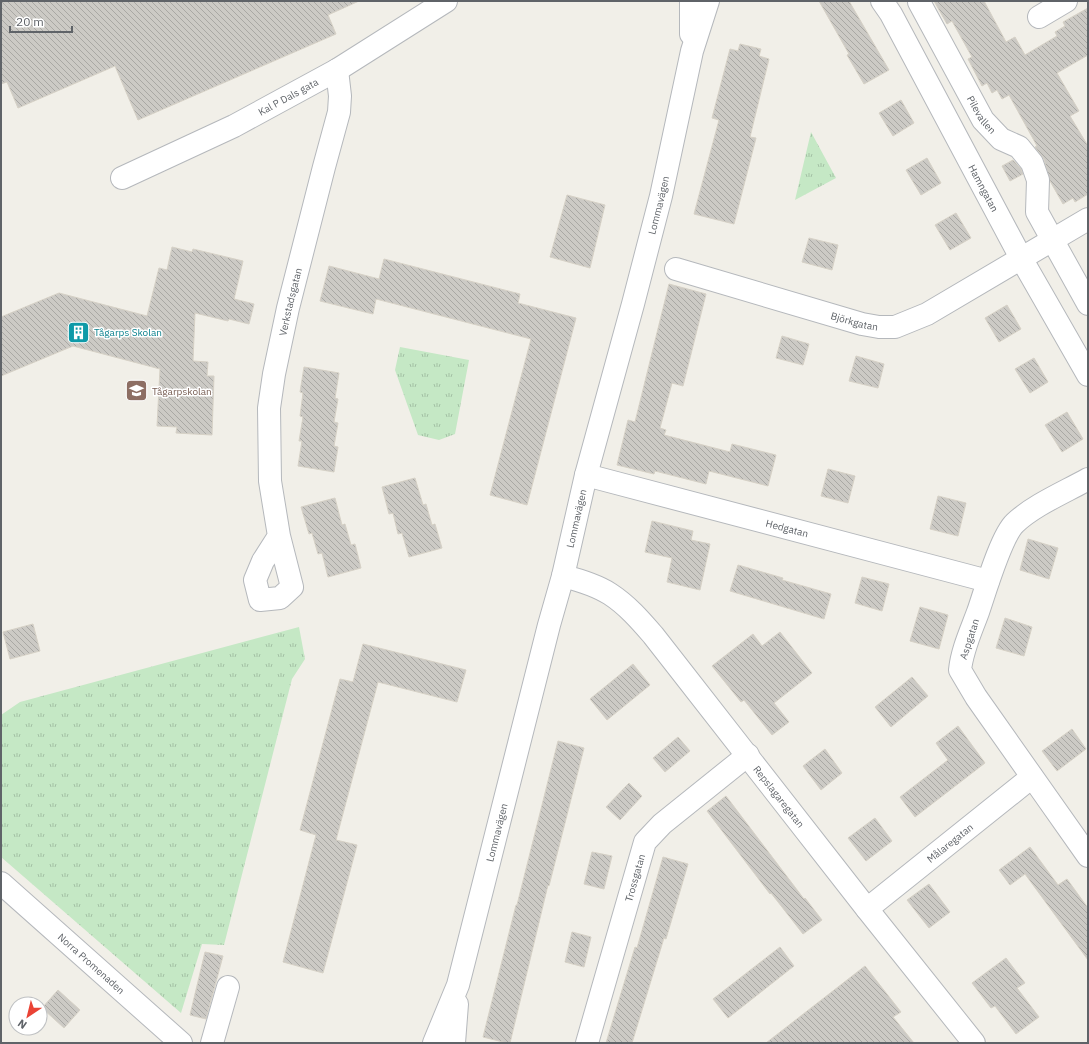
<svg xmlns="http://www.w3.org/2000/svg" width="1089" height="1044" font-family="'IBM Plex Sans',sans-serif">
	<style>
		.park { fill: url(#park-tufts) }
		.building { fill: url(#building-back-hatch); stroke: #d6d1c6 }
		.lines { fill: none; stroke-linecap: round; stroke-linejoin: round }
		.minor-casing { stroke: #b5b8bc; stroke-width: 24 }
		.minor { stroke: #fff; stroke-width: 22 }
		.labels { text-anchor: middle; stroke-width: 3; stroke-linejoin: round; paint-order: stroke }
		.street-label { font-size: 10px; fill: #5f6368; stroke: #fff }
		.culture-label { font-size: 10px; fill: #0d838f; stroke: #fff; text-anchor: start }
		.education-label { font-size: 10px; fill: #785e54; stroke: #fff; text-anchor: start }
	</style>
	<defs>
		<pattern id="park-tufts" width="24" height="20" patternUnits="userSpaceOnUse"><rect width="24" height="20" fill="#c5e8c5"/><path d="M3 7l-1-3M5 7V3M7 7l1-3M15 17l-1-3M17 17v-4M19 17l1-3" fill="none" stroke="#a3c0a4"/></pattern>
		<pattern id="building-back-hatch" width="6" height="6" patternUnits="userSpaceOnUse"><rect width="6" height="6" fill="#cccac5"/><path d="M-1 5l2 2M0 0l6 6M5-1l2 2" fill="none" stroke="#a9a8a4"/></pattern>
	</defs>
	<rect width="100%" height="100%" fill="#f1efe8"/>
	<path class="park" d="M811,132l25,46 -41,22z
		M400,347l69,13 -14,74 -16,6 -21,-5 -23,-65z
		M299,627l6,32 -13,20 -68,266 -22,-1 -21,69 -180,-156v-142l19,-13z"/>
	<path class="building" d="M1,1h358l-31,14 8,19 -198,86 -23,-54 -97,42 -11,-26 -6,2z
		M819,1h30l40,69 -25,14 -17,-29 2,-1z
		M934,1h50l22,41 9,-5 10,18 32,-19 -2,-4 10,-6 -2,-4 25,-14v47l-31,18 22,38 -9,5 18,30v48l-13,8 -2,-4 -10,6 -13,-23 -6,-22 -9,-12 2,-1 -28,-51 -7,4 -5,-9 -5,3 -5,-10 -5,3 -14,-27 4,-2 -20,-36 -5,3z
		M740,44l21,5 -2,7 10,3 -19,78 6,1 -22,86 -40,-10 25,-94 -7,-2 18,-69 8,2z
		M901,100l13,23 -21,13 -14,-23z
		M927,158l14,25 -20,12 -15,-25z
		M1013,160l8,9 2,5 -13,7 -8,-15z
		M567,195l38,10 -15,63 -40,-11z
		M956,213l15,25 -21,12 -15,-25z
		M809,238l29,7 -6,25 -30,-8z
		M172,247l20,5 1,-3 50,12 -9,38 20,5 -5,20 -20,-5 -1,2 -33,-8 -2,48 15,1 -1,14h7l-2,59 -36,-2 1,-6 -20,-1 3,-57 -87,-23 -72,30v-59l58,-24 88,23 12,-48 8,2z
		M384,259l136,35 -2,9 58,15 -49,187 -37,-10 41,-156 -155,-40 -3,15 -53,-13 9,-35 50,13z
		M669,284l37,10 -23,92 -11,-3 -12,45 6,2 -2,5 66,17 2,-8 44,11 -8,31 -59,-15 -3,13 -51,-13 -1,3 -37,-9 11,-45 7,2z
		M1007,305l14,24 -22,13 -14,-24z
		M782,336l27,8 -6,21 -27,-7z
		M856,356l28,8 -6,24 -29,-7z
		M1034,358l14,24 -18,11 -15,-24z
		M304,367l35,6 -4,25 3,1 -4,23 4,1 -4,23 4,1 -4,25 -36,-6 4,-25h-3l4,-24 -3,-1 3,-23 -3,-1z
		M1067,412l16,27 -21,13 -17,-27z
		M828,469l27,7 -7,27 -27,-7z
		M415,478l8,27 3,-1 6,21 3,-1 7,24 -33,9 -7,-24 -4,1 -5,-21 -4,1 -7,-27z
		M938,496l28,7 -8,33 -28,-7z
		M335,498l7,27 3,-1 6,21 4,-1 6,24 -33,9 -6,-24 -4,1 -6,-21 -3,1 -8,-27z
		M652,521l41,10 -2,9 19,4 -10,46 -33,-8 5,-24 -27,-6z
		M1028,539l30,9 -9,31 -29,-9z
		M738,565l45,13 -1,2 49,14 -7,25 -94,-28z
		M862,577l27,7 -7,27 -27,-8z
		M920,607l28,8 -9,34 -29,-8z
		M1005,618l27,9 -8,29 -28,-8z
		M33,624l7,27 -30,8 -7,-27z
		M780,632l32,41 -38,30 15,19 -17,13 -28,-35 -3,2 -29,-36 41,-32 9,12z
		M363,644l103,26 -9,32 -79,-20 -42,158 21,5 -34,128 -40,-11 33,-127 -16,-5 40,-151 13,3z
		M633,664l17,21 -43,35 -17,-21z
		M912,677l16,19 -37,31 -16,-20z
		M958,726l27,37 -70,54 -15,-20 48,-37 -12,-17z
		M1072,729l14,20 -29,22 -15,-20z
		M678,737l12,14 -25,21 -12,-14z
		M558,741l26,7 -35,138 -1,-1 -38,158h-3l-24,-6 33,-132h1z
		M825,749l17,24 -21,17 -18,-24z
		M629,783l13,13 -22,24 -14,-13z
		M726,796l78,103 1,-1 17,22 -19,14 -32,-41 -1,1 -63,-83z
		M875,818l17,23 -26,20 -18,-23z
		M1030,847l28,38 9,-6 21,29v52l-63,-86 -15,11 -11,-15z
		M592,852l20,4 -8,33 -20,-5z
		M663,857l25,7 -22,75 -2,-1 -32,105h-26l29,-96 2,1z
		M929,884l21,28 -21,16 -22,-28z
		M572,932l19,5 -7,30 -19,-5z
		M780,947l14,19 -66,52 -15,-19z
		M205,952l18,4 -17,63 -16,-4z
		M1006,958l19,25 -8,5 22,29 -23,17 -21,-28 -4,2 -19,-25z
		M865,966l36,46 -8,5 21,26h-148z
		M58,990l22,20 -16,18 -22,-20z"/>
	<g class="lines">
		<defs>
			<g id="minor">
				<path d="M691,1v33"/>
				<path id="s1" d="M882,1l9,13 130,244 67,117"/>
				<path id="s2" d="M919,2l64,118 18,19 18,8 13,16 6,17 -1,32 51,92"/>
				<path d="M1039,17l27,-16"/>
				<path id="s3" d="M122,178l112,-52 103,-56 109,-69"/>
				<path id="s4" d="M676,269l186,55 17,3h16l32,-13 161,-95"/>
				<path id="s5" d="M586,475l402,106"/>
				<path d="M1088,479c-23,13 -54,26 -73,44 -14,13 -30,69 -37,89 -7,19 -16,38 -18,58l16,27 112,159"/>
				<path id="s6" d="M279,536l13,51 -12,11 -20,2 -5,-20 8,-19 16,-25 -9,-55 -1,-73 5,-34 14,-66 36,-141 15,-55 1,-16 -3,-26"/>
				<path id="s7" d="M563,576c16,4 33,9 47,18 17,11 30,26 43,41l214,274 107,134"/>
				<path id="s8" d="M1,883l180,160"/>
				<path id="s9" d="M867,909l165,-132"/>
				<path d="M212,1043l16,-56"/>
				<path id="s10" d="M434,1043l24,-58 91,-360 14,-49 23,-101 47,-171 28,-108 31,-145 16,-50"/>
				<path d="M454,1043l3,-39"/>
				<path id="s11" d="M587,1043l58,-201 17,-18 86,-69"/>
			</g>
		</defs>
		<use href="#minor" class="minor-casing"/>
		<use href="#minor" class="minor"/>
	</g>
	<defs>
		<symbol id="building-square" viewBox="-11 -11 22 22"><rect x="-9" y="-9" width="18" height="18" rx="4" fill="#0f9aa8" stroke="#fff"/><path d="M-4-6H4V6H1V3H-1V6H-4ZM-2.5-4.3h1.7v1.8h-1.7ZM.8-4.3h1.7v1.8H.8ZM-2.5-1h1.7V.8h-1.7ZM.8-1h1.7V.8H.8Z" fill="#fff"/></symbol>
		<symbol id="school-square" viewBox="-11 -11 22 22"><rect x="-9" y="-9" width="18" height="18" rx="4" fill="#8d6e63" stroke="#fff"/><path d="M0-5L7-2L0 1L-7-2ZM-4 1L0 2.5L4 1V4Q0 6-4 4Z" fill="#fff"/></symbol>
	</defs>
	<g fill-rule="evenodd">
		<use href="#building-square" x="66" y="320" width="25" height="25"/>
		<use href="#school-square" x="124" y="378" width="25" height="25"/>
	</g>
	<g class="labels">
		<g class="street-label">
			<text dy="4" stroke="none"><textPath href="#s3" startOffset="185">Kal P Dals gata</textPath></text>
			<text dy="4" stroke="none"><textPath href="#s2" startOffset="129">Pilevallen</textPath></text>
			<text dy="4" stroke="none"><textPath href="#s1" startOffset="213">Hamngatan</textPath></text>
			<text dy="4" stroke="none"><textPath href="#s10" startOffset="868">Lommavägen</textPath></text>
			<text dy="4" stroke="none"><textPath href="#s6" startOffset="397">Verkstadsgatan</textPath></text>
			<text dy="4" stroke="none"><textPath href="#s4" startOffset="186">Björkgatan</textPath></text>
			<text dy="4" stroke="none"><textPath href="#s10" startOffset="544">Lommavägen</textPath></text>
			<text dy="4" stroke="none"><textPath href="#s5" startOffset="208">Hedgatan</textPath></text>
			<text transform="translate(969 639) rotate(-72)" y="4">Aspgatan</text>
			<text dy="4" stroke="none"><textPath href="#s7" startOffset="315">Repslagaregatan</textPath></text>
			<text dy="4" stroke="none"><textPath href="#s10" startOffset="220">Lommavägen</textPath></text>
			<text dy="4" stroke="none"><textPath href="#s9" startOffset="106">Målaregatan</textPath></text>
			<text dy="4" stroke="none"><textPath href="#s11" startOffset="172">Trossgatan</textPath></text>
			<text dy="4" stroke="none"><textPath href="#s8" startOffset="121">Norra Promenaden</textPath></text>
		</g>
		<g class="culture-label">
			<text x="94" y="336">Tågarps Skolan</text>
		</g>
		<g class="education-label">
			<text x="152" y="395">Tågarpskolan</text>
		</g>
	</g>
	<rect width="1089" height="1044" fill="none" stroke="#5f6368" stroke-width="4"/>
	<g transform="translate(28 1016) rotate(215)"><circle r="19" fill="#ffffff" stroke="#bfc1c3"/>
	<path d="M0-3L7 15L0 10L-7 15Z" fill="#ea4335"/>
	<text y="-6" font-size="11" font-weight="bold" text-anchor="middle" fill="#5f6368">N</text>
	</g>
	<path d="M10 26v6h62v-6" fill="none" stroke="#5f6368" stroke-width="2"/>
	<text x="16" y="26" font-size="12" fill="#5f6368" stroke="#ffffff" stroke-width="3" paint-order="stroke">20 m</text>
</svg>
